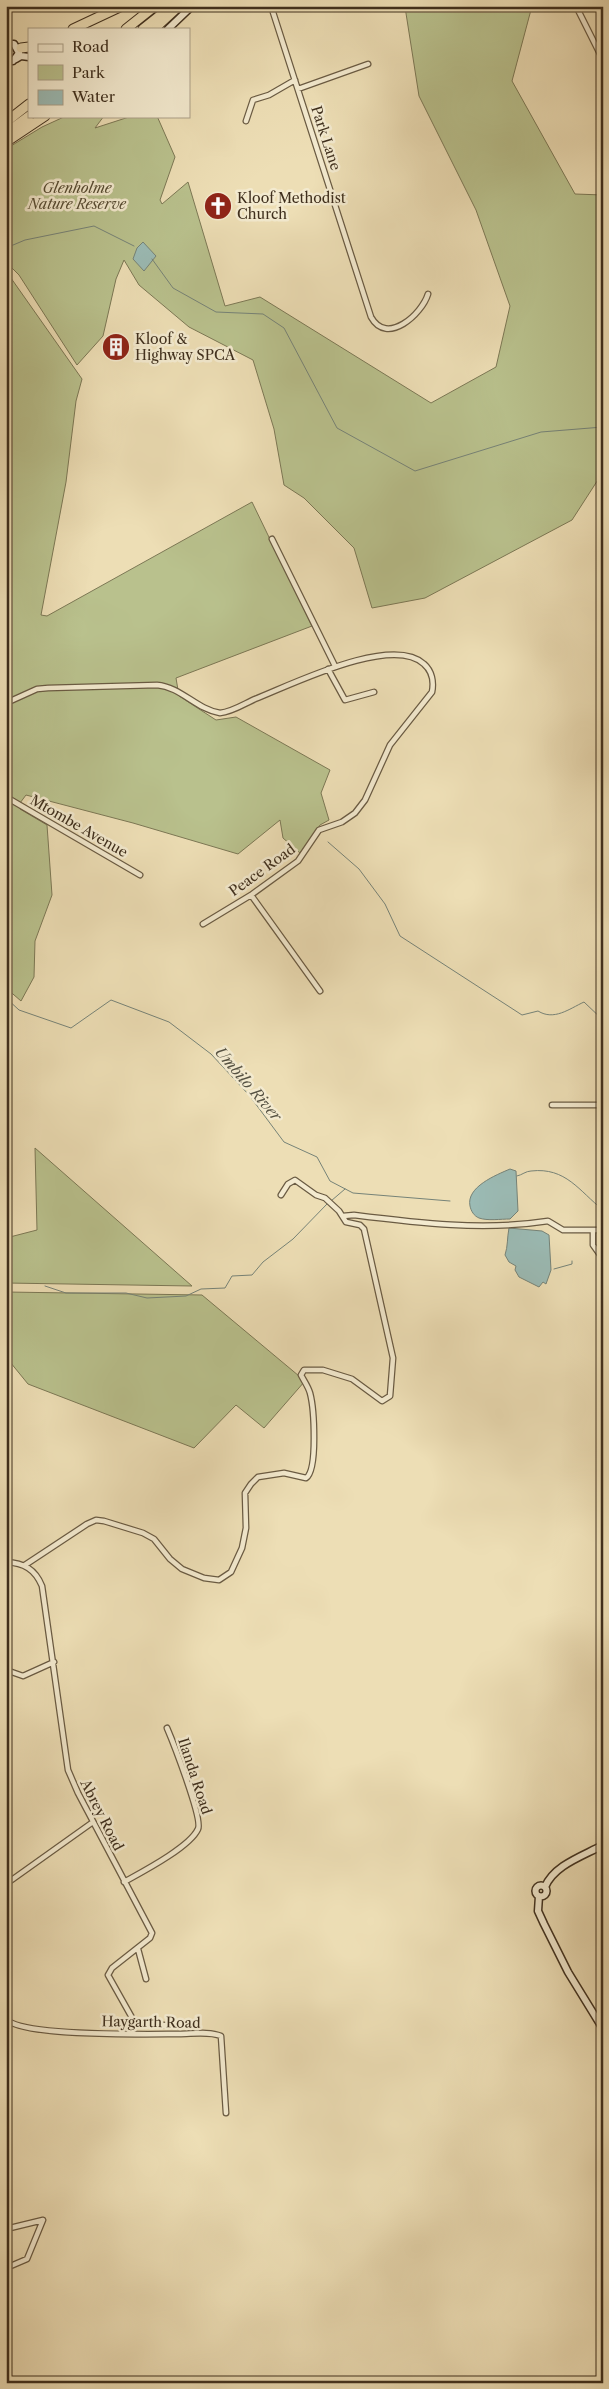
<svg xmlns="http://www.w3.org/2000/svg" width="609" height="2389" font-family="'Libre Caslon Text',serif">
	<style>
		.green { fill: #b9c18d; stroke: #7c7855 }
		.water { fill: #9bbbb5; stroke: #768378 }
		.lines { fill: none; stroke-linecap: round; stroke-linejoin: round }
		.stream { stroke: #768378; stroke-width: 1 }
		.street-casing { stroke: #6a5b43; stroke-width: 7 }
		.secondary-casing { stroke: #3f2f1d; stroke-width: 9 }
		.highway-casing { stroke: #3f2f1d; stroke-width: 11 }
		.street { stroke: #f3eacf; stroke-width: 4.5 }
		.secondary { stroke: #f3eacf; stroke-width: 6 }
		.highway { stroke: #eddeb5; stroke-width: 9 }
		.labels { text-anchor: middle; stroke-width: 5; stroke-linejoin: round; paint-order: stroke }
		.street-label { font-size: 14px; fill: #3f2f1d; stroke: #f3eacf }
		.park-label { font-size: 14px; font-style: italic; fill: #574c33; stroke: #f3eacf }
		.poi-label { font-size: 14px; fill: #3f2f1d; stroke: #f3eacf; text-anchor: start }
		.water-label { font-size: 15px; font-style: italic; fill: #565243; stroke: #f3eacf }
	</style>
	<rect width="100%" height="100%" fill="#eddeb5"/>
	<filter id="stains"><feTurbulence type="fractalNoise" baseFrequency=".004" numOctaves="4"/><feColorMatrix values="0 0 0 0 .2 0 0 0 0 .09 0 0 0 0 .02 0 0 0 .5 -.17"/></filter>
	<radialGradient id="worn" r=".72"><stop offset=".6" stop-color="#630" stop-opacity="0"/><stop offset="1" stop-color="#630" stop-opacity=".3"/></radialGradient>
	<path class="green" d="M532,6l-20,75 63,113 28,1v277l-31,48 -147,78 -53,10 -18,-60 -50,-50 -20,-13 -10,-56 -21,-69 -64,-33 -50,-42 -15,-25 -8,19 -13,57 -26,29 -58,-90 -13,-13v-113l36,-22 24,-11h38l-9,12 37,-12h25l18,41 -15,43 2,4 26,-22 37,124 35,-9 171,106 65,-36 14,-61 -34,-96 -57,-114 -14,-89z
		M6,271l76,108 -6,22 -10,81 -25,133 6,1 205,-114 60,124 -136,52 3,18 37,24 20,-3 94,53 -9,23 8,27 -9,5 -20,28 -17,-15 -3,-18 -42,34 -105,-31 -107,-28 -6,8v6l27,16 5,70 -17,46 -1,36 -13,24 -15,-13z
		M35,1148l157,138 -186,-3v-45l31,-8z
		M6,1292l196,3 103,86 -41,47 -28,-23 -42,43 -166,-64 -22,-27z"/>
	<path class="water" d="M143,242l13,14 -12,15 -11,-12 4,-11z
		M510,1169l6,2 2,40 -8,8c-9,0 -23,2 -31,-1 -5,-2 -8,-7 -9,-12 -4,-19 26,-31 40,-37z
		M509,1228l33,3 7,4 2,35 -5,14 -3,-2 -4,5 -20,-10 -4,-7 1,-4 -7,-4 -4,-7c3,-9 2,-17 4,-27z"/>
	<g class="lines">
		<path class="stream" d="M6,248l19,-8 69,-14 40,20
			M152,259l21,29 43,24 47,2 21,14 53,100 78,43 126,-39 62,-5
			M328,842l31,27 26,35 15,32 122,79 16,-4c16,10 31,-2 46,-9l19,18
			M6,998l13,12 52,18 40,-28 58,22 42,32 38,41 35,47 33,15 13,24 23,12 97,8
			M517,1176c5,-1 9,-5 14,-5 35,-4 48,20 72,39
			M331,1201l14,-12
			M554,1269l18,-5v-3
			M45,1286l21,7h60l21,5 39,-2 15,-7 24,-1 7,-12 20,-1 11,-13 30,-23 35,-36"/>
		<defs>
			<path id="street" d="M271,6l100,311c16,29 51,-3 57,-23
				M576,6l27,54
				M298,89l70,-25
				M246,121l7,-21 16,-5 26,-15
				M272,539l63,127
				M328,669l17,31 29,-8
				M6,703l31,-14 11,-1 109,-3c24,2 39,24 63,28 12,-1 24,-9 35,-14 36,-14 137,-65 169,-35 8,7 10,18 8,28l-42,53 -25,55 -10,13 -13,9 -23,8 -21,31 -47,34 -48,29
				M6,797l134,78
				M251,895l69,96
				M552,1105h51
				M343,1216l11,-1c64,8 130,16 194,6l15,9h40
				M593,1231v14l10,14
				M6,1562c18,1 29,7 36,24l26,184 10,23 74,140 -2,5 -38,30 -4,7 27,48 42,3
				M25,1565l62,-41 9,-4 8,1 39,12 11,6 16,20 12,10 22,9 15,2 12,-8 11,-24 4,-20 -1,-35 6,-9 7,-7 26,-4 22,5c12,-8 8,-70 4,-85 -2,-7 -6,-12 -9,-18l3,-5h19l29,9 30,22 8,-5 3,-38 -29,-129 -4,-4 -14,-3 -7,-11 -14,-13 -9,-3 -21,-15 -7,4 -7,11
				M6,1670l17,6 31,-14
				M124,1882c18,-10 66,-35 74,-53 5,-10 -25,-87 -31,-101
				M6,1884l87,-62
				M138,1949l8,30
				M6,2019c15,18 145,15 173,15 13,0 30,-3 42,2l5,77
				M6,2229l37,-9 -16,39 -21,9"/>
			<path id="secondary" d="M168,29l24,-23
				M6,44h8l5,9 -6,8h-7
				M16,59l5,-3 8,1
				M535.5 1891a5.5 5.5 0 1 1 11 0a5.5 5.5 0 1 1-11 0Z
				M545,1887c9,-22 38,-31 58,-42
				M539,1896l-1,15 6,13 24,48 35,57"/>
			<path id="highway" d="M73,29l49,-23
				M126,29l29,-23
				M143,29l29,-23
				M154,29l25,-23
				M21,48l8,-1
				M6,71l1,-10
				M6,122l23,-18
				M6,133l23,-17
				M6,142l39,-26"/>
		</defs>
		<use href="#street" class="street-casing"/>
		<use href="#secondary" class="secondary-casing"/>
		<use href="#highway" class="highway-casing"/>
		<use href="#street" class="street"/>
		<use href="#secondary" class="secondary"/>
		<use href="#highway" class="highway"/>
	</g>
	<defs>
		<symbol id="church-disc" viewBox="-11 -11 22 22"><circle r="9.5" fill="#8f2418" stroke="#f3eacf"/><path d="M-1.2-6h2.4v3.5h3.3v2.4h-3.3V6h-2.4V-.1h-3.3v-2.4h3.3Z" fill="#fff"/></symbol>
		<symbol id="building-disc" viewBox="-11 -11 22 22"><circle r="9.5" fill="#8f2418" stroke="#f3eacf"/><path d="M-4-6H4V6H1V3H-1V6H-4ZM-2.5-4.3h1.7v1.8h-1.7ZM.8-4.3h1.7v1.8H.8ZM-2.5-1h1.7V.8h-1.7ZM.8-1h1.7V.8H.8Z" fill="#fff"/></symbol>
	</defs>
	<g fill-rule="evenodd">
		<use href="#church-disc" x="202" y="190" width="32" height="32"/>
		<use href="#building-disc" x="100" y="331" width="32" height="32"/>
	</g>
	<g class="labels">
		<g class="street-label">
			<text transform="translate(326 138) rotate(72)" y="5">Park Lane</text>
			<text transform="translate(79 826) rotate(30)" y="5">Mtombe Avenue</text>
			<text transform="translate(262 870) rotate(-36)" y="5">Peace Road</text>
			<text transform="translate(195 1776) rotate(72)" y="5">Ilanda Road</text>
			<text transform="translate(102 1815) rotate(63)" y="5">Abrey Road</text>
			<text transform="translate(151 2022) rotate(1)" y="5">Haygarth Road</text>
		</g>
		<g class="park-label">
			<text x="77" y="193">Glenholme<tspan x="77" dy="16">Nature Reserve</tspan></text>
		</g>
		<g class="poi-label">
			<text x="237" y="203">Kloof Methodist<tspan x="237" dy="16">Church</tspan></text>
			<text x="135" y="344">Kloof &amp;<tspan x="135" dy="16">Highway SPCA</tspan></text>
		</g>
		<g class="water-label">
			<text transform="translate(248 1084) rotate(49)" y="5">Umbilo River</text>
		</g>
	</g>
	<rect width="609" height="2389" fill="none" stroke="#eddeb5" stroke-width="25"/>
	<rect x="8" y="8" width="594" height="2374" fill="none" stroke="#3f2f1d" stroke-width="2.5"/>
	<rect x="12" y="12" width="584" height="2364" fill="none" stroke="#3f2f1d"/>
	<rect x="28" y="28" width="162" height="90" fill="#f3eacf" stroke="#ab9f88"/>
	<rect x="38" y="44" width="25" height="8" fill="#f3eacf" stroke="#ab9f88"/>
	<text x="72" y="52" font-size="15" fill="#3f2f1d">Road</text>
	<rect x="38" y="65" width="25" height="15" fill="#b9c18d" stroke="#ab9f88"/>
	<text x="72" y="78" font-size="15" fill="#3f2f1d">Park</text>
	<rect x="38" y="90" width="25" height="15" fill="#9bbbb5" stroke="#ab9f88"/>
	<text x="72" y="102" font-size="15" fill="#3f2f1d">Water</text>
	<rect width="100%" height="100%" filter="url(#stains)"/>
	<rect width="100%" height="100%" fill="url(#worn)"/>
</svg>
